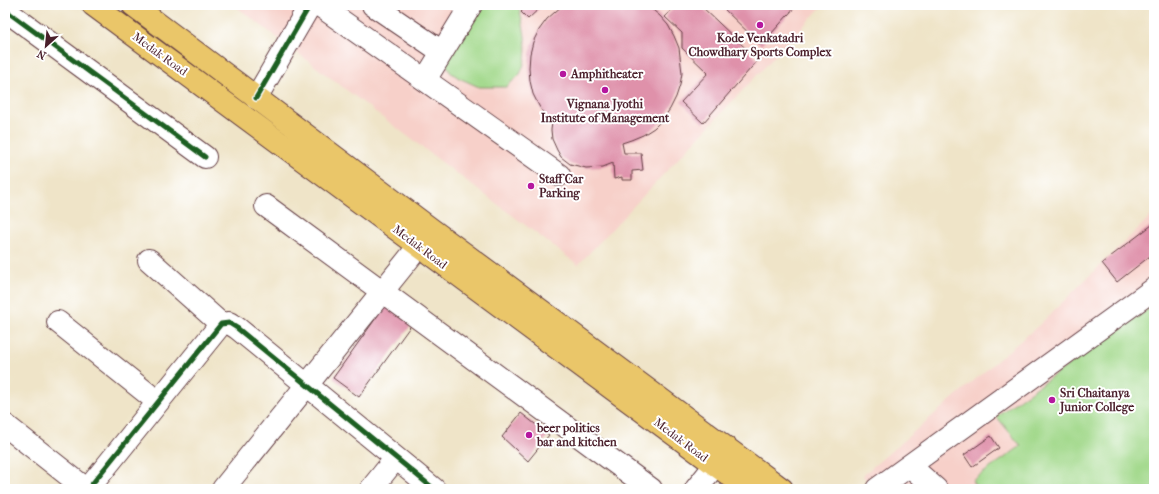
<svg xmlns="http://www.w3.org/2000/svg" width="1159" height="494" font-family="'IM FELL French Canon',serif">
	<style>
		.built { fill: #f7d0c9 }
		.green { fill: #a0d889; stroke: #757c5a }
		.building { fill: #df91aa }
		.lines { fill: none; stroke-linecap: round; stroke-linejoin: round }
		.minor-casing { stroke: #633d43; stroke-width: 24 }
		.major-casing { stroke: #633d43; stroke-width: 24 }
		.minor { stroke: #fff; stroke-width: 22 }
		.major { stroke: #eac669; stroke-width: 22 }
		.cycleway-casing { stroke: #fff; stroke-width: 8 }
		.cycleway { stroke: #1b5e20; stroke-width: 5 }
		.poi-dot { fill: #b5179e; stroke: #fff; stroke-width: 1.5 }
		.labels { text-anchor: middle; stroke-width: 4; stroke-linejoin: round; paint-order: stroke }
		.poi-label { font-size: 12px; font-weight: bold; fill: #4a1f2b; stroke: #fff; text-anchor: start }
		.street-label { font-size: 12px; fill: #4a1f2b; stroke: #fff }
	</style>
	<rect width="100%" height="100%" fill="#fff"/>
	<filter id="ink" filterUnits="userSpaceOnUse"><feTurbulence type="fractalNoise" baseFrequency=".025" numOctaves="2"/><feDisplacementMap in="SourceGraphic" scale="8" xChannelSelector="R" yChannelSelector="G"/><feConvolveMatrix kernelMatrix="1 2 1 2 8 2 1 2 1" color-interpolation-filters="sRGB"/></filter>
	<filter id="wash" filterUnits="userSpaceOnUse"><feTurbulence type="fractalNoise" baseFrequency=".012" numOctaves="4" result="noise"/><feDisplacementMap in="SourceGraphic" scale="16" xChannelSelector="R" yChannelSelector="G"/><feGaussianBlur stdDeviation="0.9" result="paint"/><feColorMatrix in="noise" values="0 0 0 0 0 0 0 0 0 0 0 0 0 0 0 0 0 1.4 0 .05"/><feComposite in="paint" operator="in"/></filter>
	<g filter="url(#wash)">
		<rect width="100%" height="100%" fill="#efe4c8"/>
		<path class="built" d="M234,5h589l-245,260z
			M1154,213v276h-275l-17,-13 177,-151z"/>
		<path class="green" d="M486,5h32c6,22 13,48 2,69 -3,4 -10,9 -14,13h-27l-20,-9 -9,-6 -4,-9 25,-42z
			M1154,305v184h-176l-6,-8 49,-35 -25,-30z"/>
		<g id="blocks">
			<path class="building" d="M528,5h13l1,1 -14,13 -7,-7z
				M563,5h84l13,11 8,9 6,11 5,12 3,25 -2,12 -4,12 -6,12 -7,10 -9,9 -11,7 -12,5 -9,3 2,10h17l2,17 -11,1v9h-10v-3l-8,2 -1,-16 -10,4 -17,1 -16,-4 -9,-7 -4,-7 -5,-11 -1,-9 1,-7 -6,-6 -7,-11 -6,-12 -3,-13 -1,-13 1,-14 3,-12 6,-12 8,-11z
				M676,5h24l58,55 -55,63 -22,-21 27,-29 -26,-25v-15l-17,-16z
				M720,5h77l-36,40z
				M1152,225l2,2v26l-37,29 -15,-19z
				M386,304l26,20 -53,73 -26,-19z
				M521,413l28,22 -21,26 -26,-24z
				M991,436l8,12 -27,19 -8,-12z"/>
		</g>
	</g>
	<g filter="url(#ink)">
		<use href="#blocks" fill-opacity="0" stroke="#633d43" stroke-width="1"/>
		<g class="lines">
			<defs>
				<path id="minor" d="M319,5l240,170
					M373,5l69,47
					M5,10l200,147
					M425,80l46,-75
					M256,98l54,-93
					M266,206l385,283
					M149,260l72,64
					M58,322l100,80
					M5,425l81,64
					M910,466l26,23
					M88,489l129,-160 4,-5 8,-1 8,5 197,161
					M223,489l196,-243
					M371,489l25,-31
					M696,489l19,-24
					M877,489l277,-200"/>
				<path id="major" d="M93,5l655,484
					M133,5l298,224 351,260"/>
			</defs>
			<use href="#minor" class="minor-casing"/>
			<use href="#major" class="major-casing"/>
			<use href="#minor" class="minor"/>
			<use href="#major" class="major"/>
			<defs>
				<path id="cycleway" d="M5,10l200,147
					M256,98l54,-93
					M88,489l129,-160 4,-5 8,-1 8,5 197,161"/>
			</defs>
			<use href="#cycleway" class="cycleway-casing"/>
			<use href="#cycleway" class="cycleway"/>
		</g>
	</g>
	<g class="poi-dot">
		<circle cx="760" cy="25" r="4"/>
		<circle cx="563" cy="74" r="4"/>
		<circle cx="605" cy="90" r="4"/>
		<circle cx="531" cy="186" r="4"/>
		<circle cx="1052" cy="400" r="4"/>
		<circle cx="529" cy="435" r="4"/>
	</g>
	<g class="labels">
		<g class="poi-label">
			<text x="760" y="42" text-anchor="middle">Kode Venkatadri<tspan x="760" dy="14">Chowdhary Sports Complex</tspan></text>
			<text x="571" y="78">Amphitheater</text>
			<text x="605" y="108" text-anchor="middle">Vignana Jyothi<tspan x="605" dy="14">Institute of Management</tspan></text>
			<text x="539" y="183">Staff Car<tspan x="539" dy="14">Parking</tspan></text>
			<text x="1060" y="397">Sri Chaitanya<tspan x="1060" dy="14">Junior College</tspan></text>
			<text x="537" y="432">beer politics<tspan x="537" dy="14">bar and kitchen</tspan></text>
		</g>
		<g class="street-label">
			<text transform="translate(160 54) rotate(36)" y="4">Medak Road</text>
			<text transform="translate(420 247) rotate(37)" y="4">Medak Road</text>
			<text transform="translate(681 440) rotate(37)" y="4">Medak Road</text>
		</g>
	</g>
	<rect width="1159" height="494" fill="none" stroke="#fff" stroke-width="20"/>
	<g transform="translate(46 46) rotate(207)" stroke="#ffffff" stroke-width="3" paint-order="stroke">
	<path d="M0-3L7 15L0 10L-7 15Z" fill="#4a1f2b"/>
	<text y="-6" font-size="11" font-weight="bold" text-anchor="middle" fill="#4a1f2b">N</text>
	</g>
</svg>
